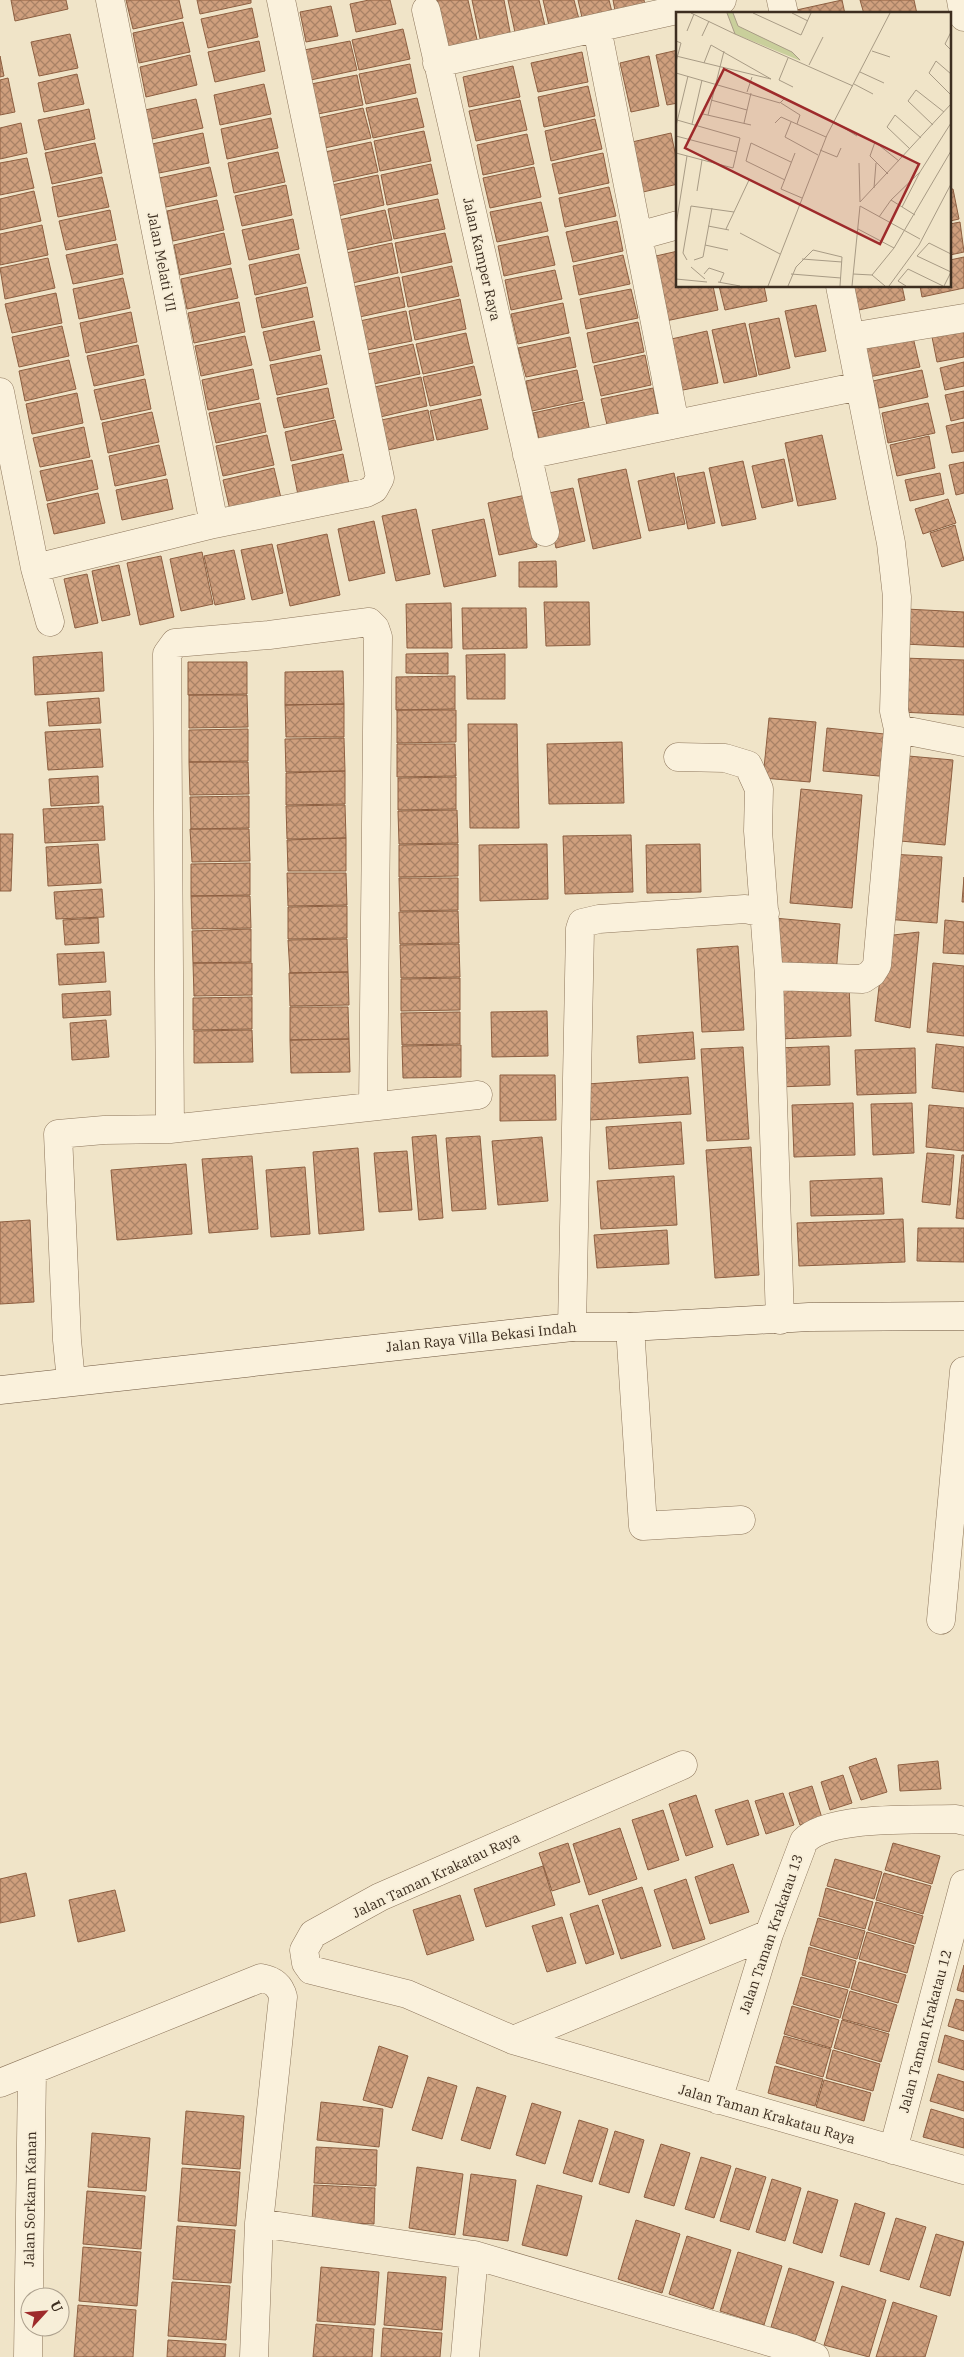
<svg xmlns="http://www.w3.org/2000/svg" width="964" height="2357" font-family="'IBM Plex Serif',serif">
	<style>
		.building { fill: url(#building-cross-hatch); stroke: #8d5f41 }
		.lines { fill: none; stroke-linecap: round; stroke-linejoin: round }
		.street-casing { stroke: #8d765c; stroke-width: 29 }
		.secondary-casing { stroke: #6f573f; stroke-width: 29 }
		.street { stroke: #faf1dc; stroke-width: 28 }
		.secondary { stroke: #faf1dc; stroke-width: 28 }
		.labels { text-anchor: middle; stroke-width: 4; stroke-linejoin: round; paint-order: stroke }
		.street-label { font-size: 14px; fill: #3d2e20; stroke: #f7eed8 }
		.inset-road { fill: none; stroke: #a89b85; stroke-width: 1 }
		.view { fill: #9e2a2b; fill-opacity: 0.15; stroke: #9e2a2b; stroke-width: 2.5 }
		.inset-edge { fill: none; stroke: #3d2e20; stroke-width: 2.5 }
	</style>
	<defs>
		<pattern id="building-cross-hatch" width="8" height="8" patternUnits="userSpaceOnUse" patternTransform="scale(1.25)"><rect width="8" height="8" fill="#cf9f7d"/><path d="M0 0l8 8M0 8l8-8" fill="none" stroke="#a98266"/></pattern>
	</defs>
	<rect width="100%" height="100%" fill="#f0e4c8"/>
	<path class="building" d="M11,0h55l2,9 -53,12z
		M126,0h53l4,18 -50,11z
		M197,0h54v3l-51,11z
		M369,0h21l6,24 -40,8 -6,-28z
		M437,0h31l10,44 -30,7z
		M472,0h32l7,37 -30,6z
		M508,0h31l7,30 -30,7z
		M543,0h31l6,23 -30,7z
		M578,0h31l4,16 -30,6z
		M613,0h31l2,9 -30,7z
		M842,0l3,14h-53v-3z
		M860,0h54l3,14h-53z
		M331,6l7,30 -32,6 -6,-30z
		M252,8l6,29 -50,11 -7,-29z
		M183,22l7,30 -51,11 -6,-30z
		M403,29l7,30 -51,11 -7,-30z
		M70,34l8,34 -39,8 -8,-34z
		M259,41l6,30 -50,11 -7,-30z
		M350,41l7,29 -51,11 -7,-30z
		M678,50v53l-11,2 -11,-50z
		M582,52l6,30 -50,10 -7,-29z
		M190,55l7,30 -51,12 -6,-30z
		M0,56l4,20 -4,1z
		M649,56l10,50 -28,6 -11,-49z
		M410,64l6,29 -50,11 -7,-30z
		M513,66l7,31 -51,10 -6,-30z
		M77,74l7,30 -40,8 -6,-29z
		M357,75l6,30 -50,10 -7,-30z
		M8,78l7,34 -15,3v-35z
		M264,84l7,30 -51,11 -6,-30z
		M588,86l7,30 -51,11 -6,-30z
		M417,98l7,29 -51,11 -7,-30z
		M196,99l7,29 -51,11 -7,-29z
		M520,100l7,30 -51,11 -7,-30z
		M363,108l8,30 -51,11 -7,-30z
		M89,109l6,30 -50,11 -7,-30z
		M271,118l7,30 -51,11 -6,-30z
		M595,119l7,30 -51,12 -6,-30z
		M21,123l6,30 -27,6v-31z
		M424,131l7,30 -51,10 -6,-30z
		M203,133l6,30 -50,10 -7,-29z
		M671,133l7,34v17l-35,8 -11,-50z
		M527,134l7,30 -51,11 -6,-30z
		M371,142l7,30 -51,11 -7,-30z
		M95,143l7,30 -50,11 -7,-31z
		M278,152l7,30 -51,11 -6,-30z
		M603,153l6,30 -50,11 -7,-30z
		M27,158l7,30 -34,7v-32z
		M431,164l7,30 -51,11 -6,-30z
		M210,167l7,29 -51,11 -7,-29z
		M534,167l7,30 -51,11 -7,-30z
		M378,175l6,30 -50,12 -7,-31z
		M102,177l7,30 -51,10 -6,-30z
		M286,185l6,30 -50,11 -7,-30z
		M609,187l7,29 -51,11 -6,-29z
		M950,189h3l6,30 -9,2z
		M34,191l7,30 -41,9v-31z
		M438,199l7,30 -51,10 -6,-30z
		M217,200l7,30 -51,11 -6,-30z
		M541,202l7,29 -51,11 -7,-30z
		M110,210l6,30 -50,10 -7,-29z
		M385,210l7,30 -51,11 -7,-30z
		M293,219l6,30 -50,11 -7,-30z
		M617,221l6,30 -50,11 -7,-30z
		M960,222l4,30 -14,3v-31z
		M42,225l6,30 -48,10v-31z
		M224,233l7,31 -51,11 -6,-30z
		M445,233l7,29 -51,11 -6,-30z
		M548,236l7,29 -51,11 -6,-30z
		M392,243l6,30 -50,11 -7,-30z
		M117,244l6,30 -50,10 -7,-29z
		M678,251v35h35l5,24 -57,12 -14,-64z
		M299,254l7,29 -51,12 -6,-30z
		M623,255l7,29 -51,11 -6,-29z
		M964,257v31l-42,9 -2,-11h30v-26z
		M48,258l7,30 -50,11 -5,-31z
		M452,266l7,30 -51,11 -6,-30z
		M231,268l7,30 -51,11 -6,-30z
		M555,270l7,29 -51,11 -6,-30z
		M399,277l6,30 -50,11 -7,-30z
		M123,278l7,30 -51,11 -6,-30z
		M719,286h45l3,15 -42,9z
		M849,286h53l3,14 -51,11z
		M307,287l6,30 -51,11 -6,-30z
		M631,289l7,29 -52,11 -6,-30z
		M56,293l6,30 -50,10 -7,-29z
		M460,299l6,30 -51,11 -6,-29z
		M239,302l6,30 -51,11 -6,-30z
		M563,303l6,30 -51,11 -7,-30z
		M816,305l10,46 -31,6 -10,-46z
		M406,311l6,30 -50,10 -7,-29z
		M131,312l6,30 -51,11 -6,-30z
		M779,318l11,50 -31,7 -10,-51z
		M314,321l6,29 -50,11 -7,-29z
		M638,322l6,30 -51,11 -6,-30z
		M745,323l12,53 -33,7 -12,-53z
		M964,325v32l-27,5 -6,-30z
		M62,326l7,30 -50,11 -7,-30z
		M707,331l11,52 -40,8 -11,-51z
		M466,333l7,30 -50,11 -7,-30z
		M245,336l7,29 -51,11 -6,-30z
		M570,337l6,30 -50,10 -8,-29z
		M913,337l7,30 -51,10 -7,-30z
		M413,344l7,30 -51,11 -6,-30z
		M138,345l6,30 -50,11 -7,-30z
		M321,355l6,29 -50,11 -7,-30z
		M645,355l6,30 -50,11 -7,-30z
		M69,360l7,29 -51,12 -6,-30z
		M964,362v24l-19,4 -5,-22z
		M474,366l7,29 -51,11 -7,-29z
		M253,369l6,30 -51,11 -6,-30z
		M577,370l6,30 -51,11 -6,-30z
		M922,370l6,27 -49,11 -6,-27z
		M421,377l6,29 -51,12 -6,-30z
		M145,379l6,30 -50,11 -7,-30z
		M328,388l6,30 -50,10 -7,-30z
		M653,388l6,30 -51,11 -7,-30z
		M964,391v27l-13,3 -6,-26z
		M77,393l6,30 -51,11 -6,-30z
		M481,399l7,30 -51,11 -7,-29z
		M584,402l6,30 -50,11 -7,-30z
		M260,403l6,29 -50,11 -7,-30z
		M928,403l7,30 -47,10 -6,-30z
		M428,410l6,30 -51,11 -6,-30z
		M152,412l7,30 -51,11 -6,-30z
		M335,420l7,30 -51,11 -6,-29z
		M964,422v29l-12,2 -6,-27z
		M84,427l6,30 -50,10 -7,-29z
		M267,435l7,30 -51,11 -7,-30z
		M822,435l14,64 -38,7 -13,-63z
		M929,436l6,32 -38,8 -7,-31z
		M159,445l7,30 -51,11 -6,-30z
		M343,454l6,30 -51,11 -6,-30z
		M784,459l9,42 -31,7 -10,-42z
		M92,460l6,29 -51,12 -7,-30z
		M743,461l13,58 -34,7 -13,-58z
		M964,462v31l-8,2 -7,-30z
		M274,468l7,30 -51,12 -7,-30z
		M626,469l15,69 -48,11 -15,-70z
		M704,472l11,51 -27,6 -11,-52z
		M674,473l11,51 -36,7 -11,-50z
		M940,473l4,21 -34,7 -5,-21z
		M167,479l6,30 -51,11 -6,-30z
		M573,488l12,53 -29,7 -12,-54z
		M98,493l7,30 -51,11 -7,-30z
		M526,495l11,52 -38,8 -11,-52z
		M948,499l8,24 -33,11 -8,-25z
		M416,509l14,65 -34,7 -14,-65z
		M484,519l12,57 -52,11 -12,-57z
		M374,521l11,52 -36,8 -11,-52z
		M955,525l9,35 -22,7 -12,-34z
		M327,534l13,61 -50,11 -13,-61z
		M272,544l11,49 -31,7 -11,-50z
		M234,550l11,49 -30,6 -11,-49z
		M202,552l11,52 -32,7 -11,-52z
		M161,556l13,61 -34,8 -13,-62z
		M556,561l1,26h-38v-25z
		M119,565l11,50 -28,6 -10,-50z
		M87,574l11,49 -23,5 -11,-49z
		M544,602h45l1,43 -44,1z
		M451,603l1,45h-45l-1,-44z
		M462,608h64l1,40 -64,1z
		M906,609l58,3v35l-60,-3z
		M102,652l2,39 -69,4 -2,-38z
		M448,653v21l-42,-1v-19z
		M505,654v45h-38l-1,-44z
		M902,658l62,2v55l-64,-3z
		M188,662h59v32l-59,1z
		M343,671l1,33 -59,1v-33z
		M455,676v33l-59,1v-33z
		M189,695h58l1,32 -59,1z
		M99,698l2,25 -52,3 -2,-24z
		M344,704v33h-58l-1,-32z
		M397,710h59v32l-59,1z
		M769,718l47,4 -6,60 -47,-4z
		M468,724h49l2,104h-49z
		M827,728l67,7 -4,42 -67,-6z
		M100,729l3,38 -55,3 -3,-38z
		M248,729v32l-59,1v-32z
		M344,738l1,33 -59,1 -1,-33z
		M622,742l2,61 -75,1 -2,-60z
		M397,744h58l1,32 -59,1z
		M897,755l56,5 -8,85 -56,-5z
		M189,762h59l1,32 -59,1z
		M345,771v33l-59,1v-32z
		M98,776l1,27 -48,3 -2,-27z
		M456,777v32l-58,1v-32z
		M801,789l61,6 -10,113 -62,-5z
		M249,796v32l-58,1 -1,-32z
		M345,805l1,33 -59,1 -1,-33z
		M103,806l2,34 -60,3 -2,-34z
		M457,810l1,33 -59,1 -1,-33z
		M190,829h59l1,32 -58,1z
		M0,834h13l-2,57h-11z
		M631,835l2,57 -68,2 -2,-58z
		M346,838v33h-58l-1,-31z
		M98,844l3,39 -53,3 -2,-39z
		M458,844v32l-59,1v-32z
		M547,844l1,55 -68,2 -1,-56z
		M700,844l1,48 -54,1 -1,-48z
		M890,854l52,3 -5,66 -52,-4z
		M250,863v32l-59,1v-32z
		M287,873h59l1,32 -59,1z
		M964,877v25h-2z
		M399,878h59v32l-58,1z
		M102,889l2,28 -48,2 -2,-27z
		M191,896h59l1,32 -59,1z
		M347,906v32l-59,1v-32z
		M458,911l1,32 -59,1 -1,-32z
		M98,918l1,25 -34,2 -2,-25z
		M774,918l66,6 -4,51 -66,-7z
		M945,920l19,2v32l-21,-1z
		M251,929v33l-58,1 -1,-32z
		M919,932l-9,96 -35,-7 10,-85z
		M347,939l1,33 -58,1 -2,-33z
		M459,944l1,33 -59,1 -1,-33z
		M738,946l6,84 -42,2 -5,-83z
		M104,952l2,30 -47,3 -2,-31z
		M193,963h59v32l-58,1z
		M933,963l31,3v70l-37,-4z
		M348,972l1,33 -59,1 -1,-33z
		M460,978v32l-59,1v-32z
		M849,985l2,51 -73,3 -2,-51z
		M110,991l1,24 -48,3 -1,-24z
		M252,997v32l-59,1v-32z
		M290,1007h58l1,32 -59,1z
		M547,1011l1,45 -56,1 -1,-45z
		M460,1012v32l-58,1 -1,-32z
		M106,1020l3,37 -37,3 -2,-37z
		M252,1030l1,32 -59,1v-32z
		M693,1032l2,27 -56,4 -2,-27z
		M349,1039l1,33 -59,1 -1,-33z
		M936,1044l28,3v45l-32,-4z
		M461,1045v32l-58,1 -1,-32z
		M829,1046l1,39 -52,2 -1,-39z
		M743,1047l6,92 -42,2 -6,-92z
		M915,1048l1,45 -59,2 -2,-45z
		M500,1075h55l1,45 -56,1z
		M688,1077l3,37 -101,6 -3,-36z
		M853,1103l2,52 -61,2 -2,-52z
		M912,1103l2,50 -41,2 -2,-51z
		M929,1105l35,3v43l-38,-4z
		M681,1122l3,42 -75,5 -3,-42z
		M436,1135l7,83 -24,2 -7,-83z
		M480,1136l6,73 -34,2 -6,-73z
		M542,1137l6,64 -50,4 -6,-64z
		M751,1147l8,128 -44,3 -9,-128z
		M358,1148l6,82 -45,4 -6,-82z
		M407,1151l5,59 -33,2 -5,-59z
		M927,1153l27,2 -4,50 -28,-3z
		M962,1155h2v64l-8,-1z
		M252,1156l6,73 -49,4 -7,-74z
		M186,1164l6,70 -75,6 -6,-70z
		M305,1167l5,67 -39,3 -5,-67z
		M674,1176l3,49 -76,4 -4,-48z
		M882,1178l2,36 -73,2 -1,-35z
		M903,1219l2,43 -106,4 -2,-43z
		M30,1220l4,82 -34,2v-82z
		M918,1228h46v34l-47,-1z
		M667,1230l2,34 -72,4 -3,-33z
		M876,1758l11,34 -26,8 -12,-33z
		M938,1761l3,28 -41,2 -2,-26z
		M843,1775l9,28 -22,7 -9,-28z
		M812,1786l10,32 -22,7 -11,-32z
		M783,1793l11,32 -28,9 -11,-33z
		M696,1795l17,52 -27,9 -17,-52z
		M748,1800l11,35 -32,10 -12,-35z
		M663,1810l16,50 -31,10 -16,-50z
		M620,1828l17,51 -48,16 -16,-51z
		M568,1843l12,39 -28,9 -13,-38z
		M893,1843l47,13 -8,28 -47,-14z
		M835,1859l47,13 -8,27 -47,-13z
		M733,1864l16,48 -39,12 -15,-47z
		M543,1866l12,39 -69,22 -12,-38z
		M26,1873l9,43 -35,7v-44z
		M884,1873l47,13 -8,28 -47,-14z
		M686,1879l19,60 -32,10 -19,-59z
		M642,1887l19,59 -40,13 -19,-59z
		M826,1888l47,14 -8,27 -46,-13z
		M115,1890l10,41 -47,11 -9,-42z
		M460,1895l14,45 -47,15 -14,-45z
		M876,1902l47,14 -8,28 -47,-14z
		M598,1905l16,49 -28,10 -16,-50z
		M562,1917l14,46 -29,9 -15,-46z
		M818,1918l47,13 -8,28 -47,-14z
		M867,1932l47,14 -7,27 -48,-14z
		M809,1947l47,14 -7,27 -47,-13z
		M859,1962l47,13 -8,28 -47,-14z
		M964,1965v27l-7,-2z
		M801,1977l47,13 -8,28 -47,-14z
		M850,1991l47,14 -8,27 -47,-13z
		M956,1999l8,2v30l-16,-5z
		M792,2006l47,14 -8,28 -47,-14z
		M842,2020l47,14 -8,28 -47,-14z
		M945,2035l19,6v29l-26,-8z
		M784,2036l47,13 -8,28 -47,-14z
		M379,2046l29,10 -16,52 -29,-8z
		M833,2050l47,14 -7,27 -47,-13z
		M775,2066l48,13 -8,27 -47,-13z
		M938,2074l26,8v29l-34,-10z
		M428,2077l29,9 -15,53 -30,-9z
		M824,2080l47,13 -7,28 -48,-14z
		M477,2087l29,9 -16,53 -29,-9z
		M321,2102l62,7 -4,38 -62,-7z
		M532,2103l29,9 -16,52 -29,-9z
		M931,2109l33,10v29l-41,-11z
		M186,2111l58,5 -4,53 -58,-5z
		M579,2120l29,9 -16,53 -29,-9z
		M615,2131l29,9 -15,53 -30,-9z
		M92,2133l58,5 -4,53 -58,-4z
		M661,2144l29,9 -16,53 -30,-9z
		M316,2147l61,3 -1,36 -62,-3z
		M701,2157l30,9 -17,52 -29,-9z
		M417,2167l46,7 -8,61 -46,-7z
		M182,2168l58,4 -4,54 -58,-5z
		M736,2168l30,9 -17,53 -29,-9z
		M471,2174l45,6 -8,61 -45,-6z
		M772,2179l29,9 -16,53 -29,-9z
		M314,2185l61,3 -1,36 -62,-3z
		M537,2185l45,11 -15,60 -45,-11z
		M87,2191l58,5 -4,53 -58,-5z
		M808,2191l30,9 -16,53 -29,-10z
		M855,2203l30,10 -16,52 -29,-9z
		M896,2218l30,9 -17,53 -29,-9z
		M636,2220l44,14 -18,59 -44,-14z
		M177,2226l58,4 -4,53 -58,-4z
		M936,2234l28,8 -14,54 -30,-9z
		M687,2236l44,14 -18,59 -44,-15z
		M83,2247l58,5 -4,54 -58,-5z
		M738,2252l44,14 -18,59 -44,-14z
		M321,2267l58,5 -4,53 -58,-4z
		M789,2268l45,14 -19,59 -44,-14z
		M388,2272l58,5 -4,53 -58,-5z
		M172,2282l58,4 -4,54 -58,-4z
		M842,2286l44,14 -17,57 -45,-12z
		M893,2302l44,14 -12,41h-49z
		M78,2305l58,5 -3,47h-59z
		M316,2324l58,5 -2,28h-59z
		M383,2328l59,5 -2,24h-59z
		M168,2340l58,4 -1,13h-58z"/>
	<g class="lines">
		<defs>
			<path id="street" d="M110,0l104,524
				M781,0l3,14
				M961,0l3,17
				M426,10l119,522
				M597,28l78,396
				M437,63l285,-63
				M638,236l40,-11
				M840,286l51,257 6,54 -3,114 4,18 66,13
				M850,337l114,-19
				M0,392l35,176 179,-44 152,-31 8,-4 6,-11 -99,-478
				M527,455l333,-69
				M35,568l15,54
				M678,757l47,1 23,7 11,24 -1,42 11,145 11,344
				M769,976l94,3 9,-6 5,-8 21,-236
				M170,1129l-3,-475 8,-11 94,-8 100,-13 6,6 3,9 -5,469
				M572,1327l8,-398 2,-6 17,-4 146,-10 20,4
				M630,1327l13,199 98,-6
				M71,1381l-4,-41 -9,-206 46,-4 66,-1 308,-34
				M941,1620l23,-249
				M683,1765l-303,132 -67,37 -9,16 2,13 5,7 96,24 106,46 451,130
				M513,2040l256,-106
				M0,2083l261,-105c12,2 19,7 22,19l-24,226 -5,134
				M718,2100l51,-166 35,-93c25,-26 116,-21 152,-22l8,2
				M893,2150l71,-266
				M259,2223l215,32 320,94 21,8
				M28,2357l4,-285
				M465,2357l9,-102"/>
			<path id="secondary" d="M0,1390l572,-63h58l179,-10 155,-1"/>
		</defs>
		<use href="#street" class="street-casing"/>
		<use href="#secondary" class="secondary-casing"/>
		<use href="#street" class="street"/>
		<use href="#secondary" class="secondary"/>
	</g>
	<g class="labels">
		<g class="street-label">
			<text transform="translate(482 259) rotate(77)" y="5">Jalan Kamper Raya</text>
			<text transform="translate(162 262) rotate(79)" y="5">Jalan Melati VII</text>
			<text transform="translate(481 1337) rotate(-6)" y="5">Jalan Raya Villa Bekasi Indah</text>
			<text transform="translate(436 1875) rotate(-25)" y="5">Jalan Taman Krakatau Raya</text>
			<text transform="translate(771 1934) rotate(-71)" y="5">Jalan Taman Krakatau 13</text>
			<text transform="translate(925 2031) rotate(-75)" y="5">Jalan Taman Krakatau 12</text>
			<text transform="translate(767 2114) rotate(16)" y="5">Jalan Taman Krakatau Raya</text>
			<text transform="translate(30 2199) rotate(-89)" y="5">Jalan Sorkam Kanan</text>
		</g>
	</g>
	<g transform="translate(676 12)">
		<rect width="275" height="275" fill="#f0e4c8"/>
		<path d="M51,1h6l5,13 54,26 9,9 -66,-27z" fill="#c9cf9b"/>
		<path class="inset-road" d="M15,1l44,21M51,1l8,21 118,52M57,1l5,13 54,26 8,8M77,1l48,22 10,-22M116,1l16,8M11,19l7,-17M275,20l-6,12 6,6M26,24l7,-15M0,29l5,2 -5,19M196,39l18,6M0,44l95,23M112,46l-9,22 14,7M28,51l7,-18 60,34M133,53l14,-28M184,60l24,11M0,61l104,30 5,-5M275,62l-15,-13 -7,12 22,22M178,72l19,10M71,80l5,-15M35,88l36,10M105,91l19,12 -3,9M27,102l48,11M32,103l16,-64M157,109l24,15M115,110l-6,15 33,18M68,111l7,-30M99,111l6,-6 45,20M16,112l10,-44M257,113l-25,-24 8,-11 28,22M0,114l12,-50M0,124l61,16M234,137l-23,-22 8,-12 26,23M144,138l17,7 4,-9M0,141l57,15 7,-30 -63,-18M119,141l-14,36 21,9M183,151l1,39 91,-98M212,162l-18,-18 5,-14 24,19M109,168l-39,-19 5,-18 40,19M198,176l2,-25M21,179l5,-31M215,188l24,15M226,195l18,-35 31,-49M203,205l12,-17 29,-28M0,213l11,-69M32,214l21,4M50,217l23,-49M182,217l36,19M64,221l40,21M29,233l23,5M126,247l40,3M11,248l-4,-7 8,-47 43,6M18,248l9,-3 9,-49M15,255l14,12M275,260l-34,-16 12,-13 22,11M28,262l5,-6 15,5 -4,9M115,262l50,4M177,262l19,1 22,-27 57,-97M196,263l13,11M0,267l31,3M42,270l22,4M92,274l59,-151 63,-122M112,274l8,-19 17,-17 29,7 -2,29M176,274l8,-80 60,33M213,274l30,-41 32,-61M230,274l-8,-5 10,-12 35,17M268,274l7,-14"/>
		<path class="view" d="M48,57l195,95 -39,80 -195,-96z"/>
		<rect width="275" height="275" class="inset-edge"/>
	</g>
	<g transform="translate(45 2312) rotate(64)"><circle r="24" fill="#f7eed8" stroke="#ada18e"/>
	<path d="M0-4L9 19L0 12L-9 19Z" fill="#9e2a2b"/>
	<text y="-8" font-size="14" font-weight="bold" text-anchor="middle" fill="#3d2e20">U</text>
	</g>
</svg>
